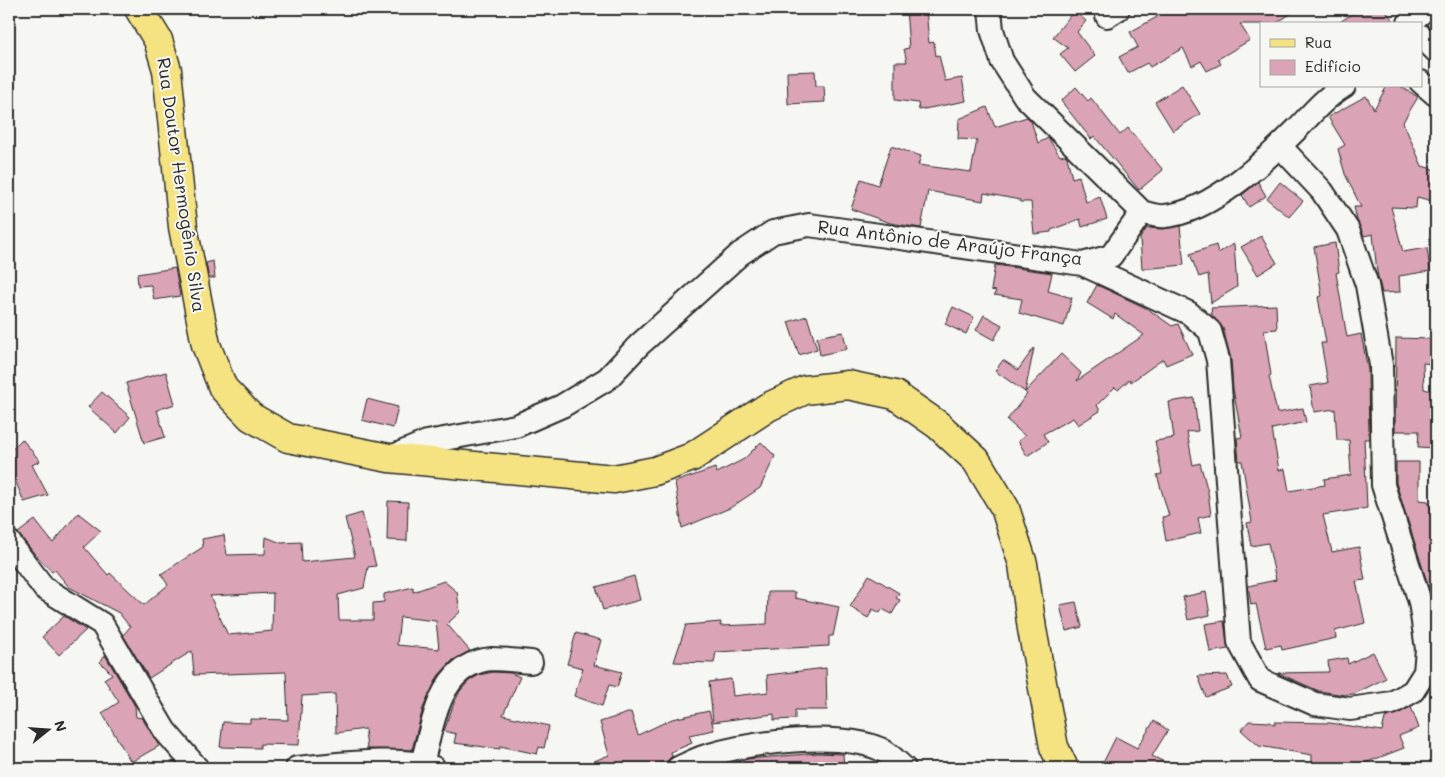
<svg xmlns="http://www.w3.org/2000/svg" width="1445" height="777" font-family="Mali,sans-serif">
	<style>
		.building { fill: #dba3b6; stroke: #2b2b2b; fill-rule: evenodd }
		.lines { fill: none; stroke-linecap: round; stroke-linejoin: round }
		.minor-casing { stroke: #2b2b2b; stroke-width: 26 }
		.major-casing { stroke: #2b2b2b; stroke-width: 31 }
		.minor { stroke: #f6f6f2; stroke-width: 22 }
		.major { stroke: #f5e382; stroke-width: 28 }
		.labels { text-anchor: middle; stroke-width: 4; stroke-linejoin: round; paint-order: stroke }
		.street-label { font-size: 18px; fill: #2b2b2b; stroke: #f6f6f2 }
	</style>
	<rect width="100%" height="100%" fill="#f6f6f2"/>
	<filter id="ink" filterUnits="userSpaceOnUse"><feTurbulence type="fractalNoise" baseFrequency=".02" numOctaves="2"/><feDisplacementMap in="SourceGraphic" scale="10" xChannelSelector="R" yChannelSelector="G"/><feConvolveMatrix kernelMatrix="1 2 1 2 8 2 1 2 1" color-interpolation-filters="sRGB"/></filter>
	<g filter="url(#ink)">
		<path class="building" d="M906,9h20l3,34 5,-1 2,14 3,-1 6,26 17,-3 4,23 -47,9 -1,-7 -23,-3v-38h12l-3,-13 5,-1z
			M1153,9h145l-23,15h-35l10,16 -32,19 3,5 -14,7 -6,-10 -9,5 -9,-18 -33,19 -3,-4 -19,10 -9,-16 19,-10 -8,-15 27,-15z
			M1359,9h25l12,15h-59z
			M1074,11l12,10 -9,11 18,24 -20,16 -15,-18 8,-6 -15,-11z
			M815,71l1,15h8l1,16 -37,2 -1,-32z
			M1182,85l18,29 -27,17 -18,-29z
			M1387,86h13l18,11 -15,25 19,44 14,4v32l-19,-5 -1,11 -25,-1 12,45 24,-4 3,23 -31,5 1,16 -18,1 -5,-21 -4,-38 -9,2 -7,-16 -3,-13h7l-16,-33 -7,-25 7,-4 -17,-28 38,-21 8,13z
			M1076,87l12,14 3,-3 29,37 8,-7 35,42 -24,20 -45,-54 -3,3 -30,-38z
			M987,107l8,20 32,-10 4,4 7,22 10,-5 12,18 5,-1 2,2 5,21 7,-2 7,26 14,-5 7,22 -25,8 -2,-8 -29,11v2l-17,2 -3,-32h-11v-2l-36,-7 -1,8 -55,-10 -7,37 -31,-5 -39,-14 10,-30 17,6 13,-39 30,10 -3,9 53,7 6,-32 -19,-1 1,-20z
			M1258,182l8,14 -17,11 -7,-12z
			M1280,182l23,19 -14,16 -22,-18z
			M1180,226l4,39 -42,4 -2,-31 7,-10 16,1z
			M1261,236l16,27 -19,12 -17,-28z
			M1335,243l4,29 -3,1 11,64 14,-3 7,36 1,69h-5l3,69 -44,7 9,37 27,-5 6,33 -9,1 9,42 -30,8 1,7 -54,12 -1,-5 -15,3 -10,-44 -5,1 -3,-19 28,-6 -8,-37 -17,3 -4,-23 5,-1 -10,-61h-3l-2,-23 5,-1 -9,-48 -2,-30 -8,-31 -11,-13 -1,-7 65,-3 1,24 -13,1 7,45 -2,1 8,37 26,-5 3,14 -34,7 7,41 6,-1 4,22 36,-6 -1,-6 27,-4 -2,-35h-12l-2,-31 -21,3 -4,-26 18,-3 -7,-40h5l-8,-46 4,-1 -8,-49z
			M1234,244l3,43 -26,16 -3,-29 -9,3 -9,-23 26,-9 2,8z
			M213,261l2,17h-6l-3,-15z
			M995,265l57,8 -4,18 24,7 -8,28 -45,-13 3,-14 -28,-4 2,-4 -5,-1z
			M175,268l5,28 -26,4 -3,-15 -13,1 -1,-12z
			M1097,285l51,24 24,17 6,-2 14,30 -26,11 -3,-6 -32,23 -1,-3 -12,11 -3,-3 -18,18 3,6 -22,14 -5,-7 -30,16 5,8 -21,14 -9,-15 7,-5 -18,-16 20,-26 -2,-2 36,-38 20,19 -4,8 67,-46 -29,-21 -2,5 -26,-16z
			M953,307l21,10 -8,17 -21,-10z
			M984,315l18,10 -8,15 -18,-10z
			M807,316l10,33 -18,6 -11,-33z
			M843,332l4,17 -27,6 -3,-18z
			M1396,338l38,1 -1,25 -10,-1 1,26 12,3v56l-18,-1 1,-16h-24z
			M1034,348l-9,44 -30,-21 8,-11 15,10z
			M166,372l9,32 -18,6 8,27 -21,6 -18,-60z
			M102,392l28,25 -13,16 -29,-26z
			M1194,398l4,33 -11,1 6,33 7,-2 8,29 3,23 -13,3 3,15 -35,8 -4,-24 7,-1 -12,-41 5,-1 -7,-33 19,-3 -5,-36z
			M367,399l31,8 -5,21 -31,-8z
			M22,439l18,22 -8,4 16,30 -24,7 -11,-27 -4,2v-25z
			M761,442l14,14 -15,32 -30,20 -48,20 -7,-46 40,-14 2,5 27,-14z
			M1396,462h23v38l9,1 8,23v77h-3l-37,-118z
			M388,501l20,1 -1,39 -20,-1z
			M78,513l23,18 -17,16 24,28 2,-2 34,32 24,-20 -7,-11 42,-27 -1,-8 22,-4 3,20 38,-1 1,-17 15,6 20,-1 1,20 53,-5 -10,-39 17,-5 14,53 -8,1 -4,21 -26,7 1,25h34v-17l11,-1v-8l29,-7v5l31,-11 13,11 3,20 -13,12 23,27 -17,9 -15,16 -15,32 -11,42 -45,-1 -2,-20 -29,4 -1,-39 -33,2 -3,49 -39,-1v4l-40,-1 3,-25 27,1v-4l38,1 -2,-48 -92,3 -2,-24 -43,27 -26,-43 7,-8 -11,-14 -50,-26 -14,-17 -3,2 -19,-20 -15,-19 17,-13 18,23zM273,593l-1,38 -44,4 -18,-39zM400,617l36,4 3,28 -42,-4z
			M869,575l30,18 -3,5 4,2 -8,14 -10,-5 -2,4 -7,-4 -5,9 -18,-11z
			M634,576l6,24 -37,10 -7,-23z
			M768,592h27v6l44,9 -6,29h-4v10l-113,6 -2,11 -40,-1 12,-37 35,-3 -1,4 47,-2z
			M1206,592l4,23 -22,5 -5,-23z
			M1076,602l6,25 -16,4 -6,-26z
			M64,616l22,14 -27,25 -17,-18z
			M1224,621l4,28 -18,3 -5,-28z
			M576,633l25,7 -7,25 28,7 -5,15 -8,-2 -7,21 -28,-10 9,-28 -16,-4z
			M1373,652l13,26 -32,16 -9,1 -26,-4 -41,-18 51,-1 -1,-11 19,-3 1,6z
			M105,655l30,51 1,11 6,1 17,28 -28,16 -29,-49 17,-11 -15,-23 8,-5 -12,-12z
			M826,668l1,42h-32v9l-21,1v-6l-61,8 -4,-40 22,-3 2,17 35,-4 -1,-17z
			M493,672l18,1 9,4 -17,38 46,11 -5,22 -5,-1 -2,7 -37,-8v3l-46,-6 2,-9 -12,-3 10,-28 6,-12 9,-10 10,-6z
			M1227,675l5,12 -26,10 -8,-21z
			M1411,707l8,21 -20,8 5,12 -52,20h-40v-13l-53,-9 -18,-16 8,-9 21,1 5,3v-3l55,1 52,8 3,-13z
			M709,711l5,19 -25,5 3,8 -21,9 1,4 -5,5 -13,4 1,3h-78l32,-13 -9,-33 31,-10 7,23 34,-16z
			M1154,721l14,9 -16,26 25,12h-58l-15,-7 12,-24 21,11z
			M818,753l25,1 1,14h-127l31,-9z"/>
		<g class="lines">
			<defs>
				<path id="minor" d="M990,9l2,21 10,31 23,36 117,115c7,2 16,5 23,4 47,-4 102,-57 134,-89 14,-15 28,-31 45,-41
					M1107,16l11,-7
					M1409,23l17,-14
					M1421,36l15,15
					M1421,82l15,13
					M1082,264l107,49 21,18 8,29 21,282 21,38 55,24 35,5 42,-6 21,-12 12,-19 2,-23 -7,-47 -37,-117 -2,-120 -14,-80 -19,-55 -26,-39 -42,-45
					M389,458l38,-16 89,-16 46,-20 45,-27 32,-34 101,-91 33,-22 36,-7 273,39 29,-8 31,-44
					M9,542l35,46 58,36 63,107 32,37
					M422,763c12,-41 17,-100 70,-104 12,0 26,2 39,3
					M297,768c35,-3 106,-13 137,0
					M678,768c9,-4 18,-9 28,-12 45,-14 131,-25 174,-7 9,4 17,13 24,19"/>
				<path id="major" d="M139,9l19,31 9,30 16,157 23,118 17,43 28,29 37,21 101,20 225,21 41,-8 37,-14 76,-50 37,-17 43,-5 47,10 43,30 38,35 29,48 18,56 9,65 22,118 10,21"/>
			</defs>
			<use href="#minor" class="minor-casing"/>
			<use href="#major" class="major-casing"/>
			<use href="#minor" class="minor"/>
			<use href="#major" class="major"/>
		</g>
	</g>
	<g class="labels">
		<g class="street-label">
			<text transform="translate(181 185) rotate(82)" y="6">Rua Doutor Hermogênio Silva</text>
			<text transform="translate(950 243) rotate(7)" y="6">Rua Antônio de Araújo França</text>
		</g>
	</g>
	<rect width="1445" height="777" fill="none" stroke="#f6f6f2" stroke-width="30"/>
	<rect x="15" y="15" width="1415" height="747" fill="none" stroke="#2b2b2b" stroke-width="2" filter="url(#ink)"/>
	<rect x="1260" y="22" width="162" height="65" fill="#f6f6f2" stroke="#a5a5a2"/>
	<rect x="1270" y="39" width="25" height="8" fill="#f5e382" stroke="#a5a5a2"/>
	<text x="1305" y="48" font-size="15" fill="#2b2b2b">Rua</text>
	<rect x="1270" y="60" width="25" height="15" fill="#dba3b6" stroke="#a5a5a2"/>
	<text x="1305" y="72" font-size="15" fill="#2b2b2b">Edifício</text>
	<g transform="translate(48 730) rotate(73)" stroke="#f6f6f2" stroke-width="4" paint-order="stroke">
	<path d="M0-4L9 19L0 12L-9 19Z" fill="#2b2b2b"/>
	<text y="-8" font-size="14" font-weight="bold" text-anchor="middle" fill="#2b2b2b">N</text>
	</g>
</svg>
